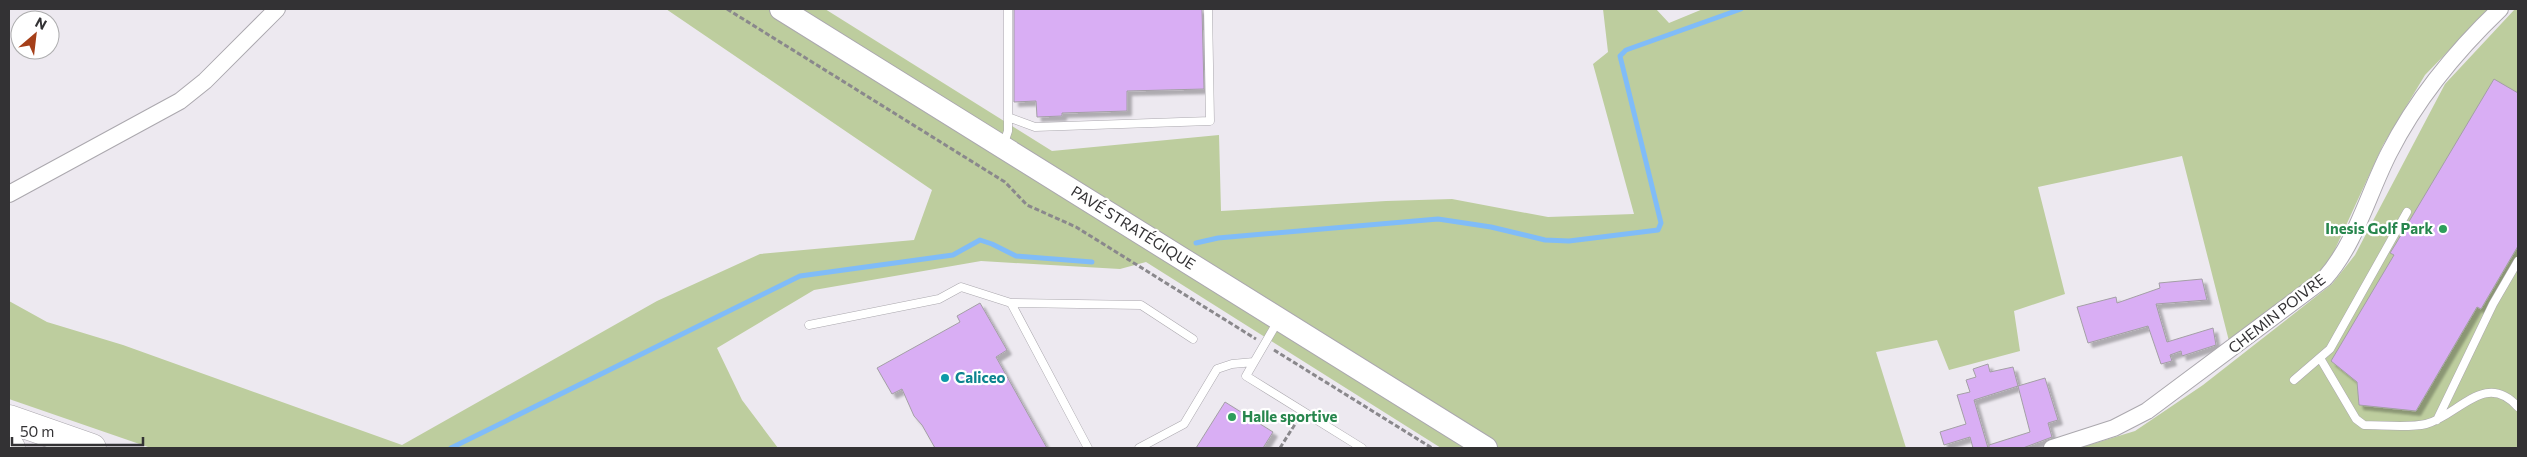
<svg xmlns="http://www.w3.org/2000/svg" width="2527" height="457" font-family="Commissioner,sans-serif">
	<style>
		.green { fill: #bdcd9e }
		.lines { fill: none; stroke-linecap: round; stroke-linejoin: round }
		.stream { stroke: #80bcf8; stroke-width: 5 }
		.building { fill: #d9aef4; stroke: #a39fa5; filter: url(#shadow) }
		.lane-casing { stroke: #aba8ae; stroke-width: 9 }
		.street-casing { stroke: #aba8ae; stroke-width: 18 }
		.secondary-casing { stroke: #aba8ae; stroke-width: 24 }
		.highway-casing { stroke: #aba8ae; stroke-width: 29 }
		.path { stroke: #8a888c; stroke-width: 3; stroke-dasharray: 5 2.5; stroke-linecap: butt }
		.lane { stroke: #fff; stroke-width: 8 }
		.street { stroke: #fff; stroke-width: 16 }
		.secondary { stroke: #fff; stroke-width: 22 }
		.highway { stroke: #fff; stroke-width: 28 }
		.leisure-dot { fill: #2e9e5b; stroke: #fff; stroke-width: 2 }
		.culture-dot { fill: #0f9aa8; stroke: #fff; stroke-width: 2 }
		.labels { text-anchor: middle; stroke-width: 4.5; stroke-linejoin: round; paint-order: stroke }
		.street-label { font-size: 15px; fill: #333234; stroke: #fff }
		.leisure-label { font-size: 15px; font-weight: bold; fill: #27864d; stroke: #fff; text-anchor: end }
		.culture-label { font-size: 15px; font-weight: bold; fill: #0d838f; stroke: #fff; text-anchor: start }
	</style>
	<defs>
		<filter id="shadow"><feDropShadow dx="4.5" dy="4.5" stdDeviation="1" flood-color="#0004"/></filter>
	</defs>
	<rect width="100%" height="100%" fill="#ede9f0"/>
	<path class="green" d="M666,9h159l227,142 167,-16 2,76 165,-10 66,-2 96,18 86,-3 -41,-150 15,-12 -5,-43h53l13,14 34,-14h786l-64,66 -42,70 -52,113 -16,18 -86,65 -47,-185 -144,31 27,107 -51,17 6,40 -71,19 -12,-30 -61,12 30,96h-465l-295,-186 -26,7 -139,-8 -167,29 -97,58 25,52 36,48h-627l-142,-49v-98l38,21 76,23 279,100 255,-144 103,-47 154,-14 18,-50z
		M2515,9h3v439h-439l56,-17 68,-46 129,-101 23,-29 90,-171z"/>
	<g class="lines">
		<path class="stream" d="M1196,243l22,-5 220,-19 53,8 54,13 24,1 89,-11 3,-7 -41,-167 6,-6 115,-41
			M451,448l349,-172 153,-21 27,-15 12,4 24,12 76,6"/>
	</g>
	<path class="building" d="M1014,9h188l2,80 -77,2v20l-65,2v3l-25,1 -1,-16 -22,1z
		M2494,79l24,14v153l-37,63 -4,-2 -61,104 -57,-6 -2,-23 -26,-21 63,-106 -4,-2 5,-8z
		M2202,279l5,21 -51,4 11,38 46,-14 3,17 -34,11 -1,-5 -11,4 2,6 -11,3 -13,-38 -60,17 -11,-36 39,-10 1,6 43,-15 -1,-5z
		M980,303l27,47 -11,7 51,91h-112l-13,-23 -8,-9 -12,-27 -10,5 -15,-26 83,-46 -3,-6z
		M1988,364l2,8 23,-5 5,19 -44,14 14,48h-15l-3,-11 -26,8 -4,-13 26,-8 -9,-29 13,-3 -4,-12 10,-3 -3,-8z
		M2045,378l13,42 -10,3 4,14 -29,11h-34v-3l41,-13 -12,-46z
		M1225,402l48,30 -10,16h-67z"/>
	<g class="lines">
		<defs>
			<path id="lane" d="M1008,117l27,10 175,-6 -2,-112
				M1003,146l5,-15v-122
				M1011,303l130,2 52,34
				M1278,321l-32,55 116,72
				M809,325l130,-26 22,-12 50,16 77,145
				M2320,358l36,61 8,6c18,0 45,3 62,-1 32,-8 59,-54 92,-17
				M2294,380l36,-31 77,-137
				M2437,420l56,-116 25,-43
				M1139,448l45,-24 33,-55 15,-5 22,-2"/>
			<path id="street" d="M9,194l171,-93 25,-20 72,-72
				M2052,448l62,-20 33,-17 178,-133c31,-35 43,-84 64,-125 27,-53 68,-103 111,-144"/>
			<path id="secondary" d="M781,9l705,439"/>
			<path id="highway" d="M9,419l83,29
				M9,447l2,1"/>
		</defs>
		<use href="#lane" class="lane-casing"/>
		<use href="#street" class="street-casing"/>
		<use href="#secondary" class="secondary-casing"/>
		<use href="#highway" class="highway-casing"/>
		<path class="path" d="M727,9l265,165 13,8 22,23 49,22 180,112
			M1274,350l158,98
			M1280,448l17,-27"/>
		<use href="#lane" class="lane"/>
		<use href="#street" class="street"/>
		<use href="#secondary" class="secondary"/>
		<use href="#highway" class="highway"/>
	</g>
	<g class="leisure-dot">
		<circle cx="2443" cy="229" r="5"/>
		<circle cx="1232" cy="417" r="5"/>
	</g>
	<circle class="culture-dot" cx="945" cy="378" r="5"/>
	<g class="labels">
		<g class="street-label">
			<text transform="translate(1133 228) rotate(32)" y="5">PAVÉ STRATÉGIQUE</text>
			<text transform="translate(2277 314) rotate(-38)" y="5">CHEMIN POIVRE</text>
		</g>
		<g class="leisure-label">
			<text x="2433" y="234">Inesis Golf Park</text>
			<text x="1242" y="422" text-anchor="start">Halle sportive</text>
		</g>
		<g class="culture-label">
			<text x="955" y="383">Caliceo</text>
		</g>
	</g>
	<rect width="2527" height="457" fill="none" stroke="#333234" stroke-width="20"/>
	<g transform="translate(35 35) rotate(28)"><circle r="24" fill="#ffffff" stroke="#adadae"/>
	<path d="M0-4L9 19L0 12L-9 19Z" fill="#a53f19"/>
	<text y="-8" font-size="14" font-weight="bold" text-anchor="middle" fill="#333234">N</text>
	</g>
	<path d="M12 437v8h131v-8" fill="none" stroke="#333234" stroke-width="2.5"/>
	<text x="20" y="437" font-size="15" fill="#333234" stroke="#ffffff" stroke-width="4" paint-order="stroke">50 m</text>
</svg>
